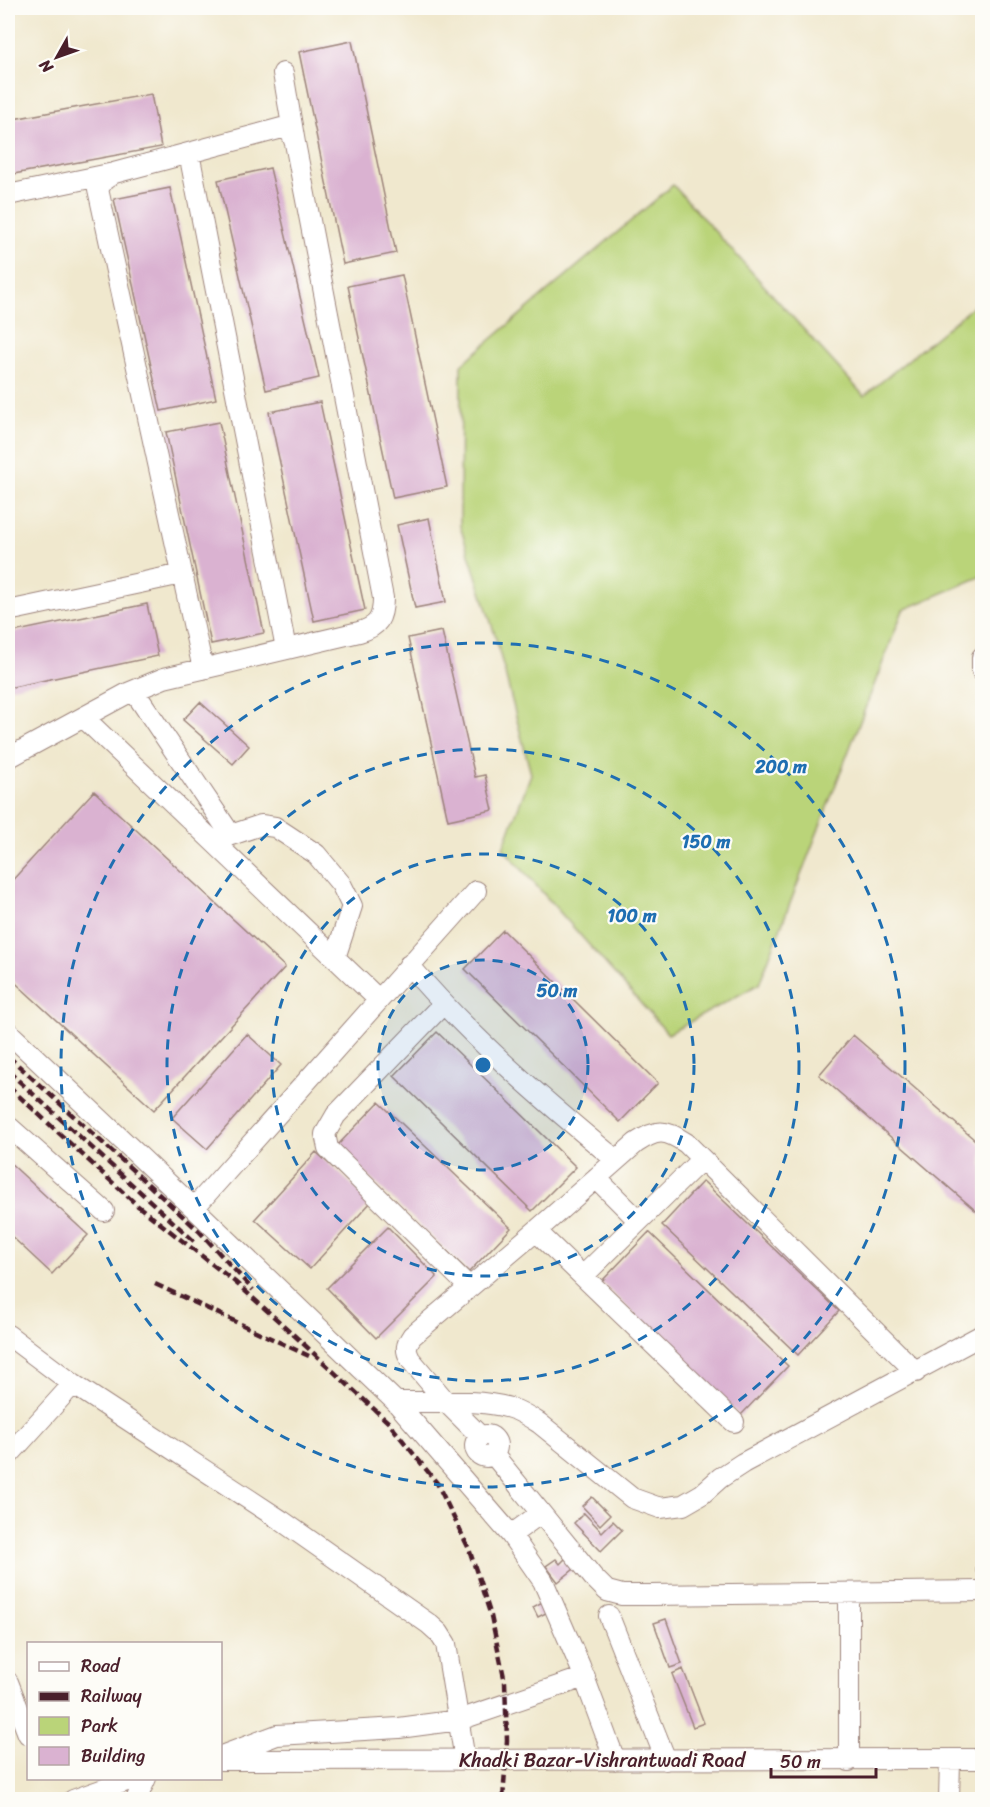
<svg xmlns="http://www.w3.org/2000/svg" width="990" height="1807" font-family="Sriracha,sans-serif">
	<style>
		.green { fill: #bad479; stroke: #827a52; stroke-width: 1.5 }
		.building { fill: #dab2d1 }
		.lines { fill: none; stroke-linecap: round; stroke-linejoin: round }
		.minor-casing { stroke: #9d847c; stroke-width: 22 }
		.minor { stroke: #fff; stroke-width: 20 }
		.rail { stroke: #4a1f2b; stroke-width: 4.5; stroke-dasharray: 9 4.5; stroke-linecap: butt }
		.ring { fill: none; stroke: #1f6fb2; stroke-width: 3; stroke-dasharray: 10 8 }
		.labels { text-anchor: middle; stroke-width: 4.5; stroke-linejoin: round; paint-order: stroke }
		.street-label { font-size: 20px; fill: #4a1f2b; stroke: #fdfcf7 }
		.centre { fill: #1f6fb2; stroke: #fdfcf7; stroke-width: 3 }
		.ring-label { font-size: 18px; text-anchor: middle; font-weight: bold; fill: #1f6fb2; stroke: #fdfcf7; stroke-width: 4.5; stroke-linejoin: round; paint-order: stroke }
	</style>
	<rect width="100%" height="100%" fill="#fdfcf7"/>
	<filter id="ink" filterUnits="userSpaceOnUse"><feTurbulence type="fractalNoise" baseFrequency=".0167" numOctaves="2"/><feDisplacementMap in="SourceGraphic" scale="12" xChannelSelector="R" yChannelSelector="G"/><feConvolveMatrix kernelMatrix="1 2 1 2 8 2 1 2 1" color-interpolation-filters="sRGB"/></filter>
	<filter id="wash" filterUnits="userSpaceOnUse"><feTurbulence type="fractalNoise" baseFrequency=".008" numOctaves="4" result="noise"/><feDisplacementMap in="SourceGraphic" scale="24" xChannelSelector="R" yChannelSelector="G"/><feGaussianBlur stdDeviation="1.35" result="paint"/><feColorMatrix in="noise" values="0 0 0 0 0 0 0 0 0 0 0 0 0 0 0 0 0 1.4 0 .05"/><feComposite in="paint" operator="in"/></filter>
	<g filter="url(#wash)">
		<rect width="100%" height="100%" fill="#f0e8ce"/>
		<path class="green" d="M673,185l191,211 118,-97v277l-79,34 -144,374 -91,50 -165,-186 28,-74 -36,-139 -35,-109 1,-161z"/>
		<g id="blocks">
			<path class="building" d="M352,41l44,212 -53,11 -44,-212z
				M151,94l10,53 -153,28v-55z
				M270,168l49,210 -53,12 -48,-210z
				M170,188l46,211 -55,12 -47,-212z
				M402,275l45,212 -54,11 -45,-212z
				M320,402l45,208 -51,11 -45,-209z
				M219,422l45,211 -53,11 -45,-212z
				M429,518l17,84 -31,6 -18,-83z
				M147,604l11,52 -150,32v-55z
				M442,631l33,146 10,-2 8,35 -45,10 -40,-182z
				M200,702l49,44 -16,18 -50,-44z
				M94,791l191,176 -131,143 -146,-134v-91z
				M503,930l155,153 -38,39 -155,-153z
				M437,1032l139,135 -44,44 -138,-135z
				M247,1034l34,31 -74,84 -35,-31z
				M853,1035l129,111v70l-163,-141z
				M379,1102l132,126 -42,44 -132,-126z
				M316,1152l55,50 -61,67 -55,-50z
				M8,1161l80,74 -36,39 -44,-41z
				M703,1181l136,130 -41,44 -136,-130z
				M388,1227l49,50 -61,61 -49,-50z
				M649,1232l139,134 -48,50 -139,-134z
				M592,1497l18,18 -10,10 -18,-19z
				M978,1506h4v66h-6z
				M584,1513l18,19 11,-11 9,9 -21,21 -27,-28z
				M566,1558l8,11 -16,13 -12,-16 10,-7 4,5z
				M546,1600l6,10 -14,7 -5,-10z
				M666,1619l16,45 -12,4 -16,-45z
				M683,1669l21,54 -11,4 -21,-53z"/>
		</g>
	</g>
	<g filter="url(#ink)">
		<use href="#blocks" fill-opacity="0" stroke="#9d847c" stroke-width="1.5"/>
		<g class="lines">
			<defs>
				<path id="minor" d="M283,73l12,70
					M189,153l97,496
					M8,195l106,-22
					M8,611l174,-37
					M982,657v14
					M134,691l97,144 30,-10 14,2 41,27 25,30 11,22 -17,52
					M84,718l294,281
					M8,758l120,-65 36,-15 195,-46c19,-5 24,-14 24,-34l-88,-455 -4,-11 -9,-4 -168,45 -10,7 -6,9 105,480
					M409,965c62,73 133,134 207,195
					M442,1005l-106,110 -11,19 3,14 11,11 130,128
					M8,1032l186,176 202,194 115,133 32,46 37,85 35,94
					M8,1126l96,85
					M596,1178l43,43
					M194,1208l282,-317
					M536,1231l198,191
					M583,1276l119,-117
					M8,1335l65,49 209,137 147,103 10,9 7,11 19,116
					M396,1402c37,1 78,-4 114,6 11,3 20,9 29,15l93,75 28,10 23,-3 19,-11 18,-16 23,-15 239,-128
					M475 1446a11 11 0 1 1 22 0a11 11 0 1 1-22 0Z
					M480,1436l-33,-33 -37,-44c-5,-10 -4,-14 2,-23l124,-105 100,-88c21,-14 29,-14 50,0l230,229
					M493,1454l100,123 14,14 15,4h29l331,-4
					M8,1456l65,-72
					M511,1535l30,-22
					M609,1616l57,144
					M8,1682l20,52
					M221,1756l56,-21 122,-7 60,-8 126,-43
					M220,1760l762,-1
					M849,1761v-168
					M73,1800l62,-22
					M136,1800l10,-22
					M949,1800l1,-40"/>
			</defs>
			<use href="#minor" class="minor-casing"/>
			<use href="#minor" class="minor"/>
			<path class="rail" d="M8,1056l191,175 54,59
				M8,1071l187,171
				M8,1086l130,120 97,76 47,42 106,98 49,61 32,66 22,67 14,66 2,58 -4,60
				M155,1284l154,72"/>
		</g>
	</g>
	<circle cx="483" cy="1065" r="105" fill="#1f6fb2" fill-opacity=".12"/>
	<g class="ring">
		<circle cx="483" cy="1065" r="105"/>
		<circle cx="483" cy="1065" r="211"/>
		<circle cx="483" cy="1065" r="316"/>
		<circle cx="483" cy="1065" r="422"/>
	</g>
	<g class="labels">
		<g class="street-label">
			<text x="602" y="1767">Khadki Bazar-Vishrantwadi Road</text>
		</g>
	</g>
	<circle cx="483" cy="1065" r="9" class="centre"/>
	<g class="ring-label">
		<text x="781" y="773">200 m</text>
		<text x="706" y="848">150 m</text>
		<text x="632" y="922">100 m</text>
		<text x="557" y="997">50 m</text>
	</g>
	<rect width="990" height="1807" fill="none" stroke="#fdfcf7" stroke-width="30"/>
	<rect x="27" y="1642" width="195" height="138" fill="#fdfcf7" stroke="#b5a4a5" stroke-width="1.5"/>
	<rect x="39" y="1662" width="30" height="9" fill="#ffffff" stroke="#b5a4a5" stroke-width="1.5"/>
	<text x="81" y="1672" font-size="18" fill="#4a1f2b">Road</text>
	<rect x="39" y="1692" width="30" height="9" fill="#4a1f2b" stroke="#b5a4a5" stroke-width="1.5"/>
	<text x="81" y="1702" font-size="18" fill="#4a1f2b">Railway</text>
	<rect x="39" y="1717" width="30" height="18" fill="#bad479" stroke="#b5a4a5" stroke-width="1.5"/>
	<text x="81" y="1732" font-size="18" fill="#4a1f2b">Park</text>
	<rect x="39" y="1747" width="30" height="18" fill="#dab2d1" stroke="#b5a4a5" stroke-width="1.5"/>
	<text x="81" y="1762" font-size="18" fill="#4a1f2b">Building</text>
	<g transform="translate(57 57) rotate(230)" stroke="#fdfcf7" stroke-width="4.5" paint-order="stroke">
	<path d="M0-4.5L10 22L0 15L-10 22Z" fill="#4a1f2b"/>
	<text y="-9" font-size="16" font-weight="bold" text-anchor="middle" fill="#4a1f2b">N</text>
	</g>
	<path d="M771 1768v9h105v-9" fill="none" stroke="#4a1f2b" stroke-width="3"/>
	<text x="780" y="1768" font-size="18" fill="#4a1f2b" stroke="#fdfcf7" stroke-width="4.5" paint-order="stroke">50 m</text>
</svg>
